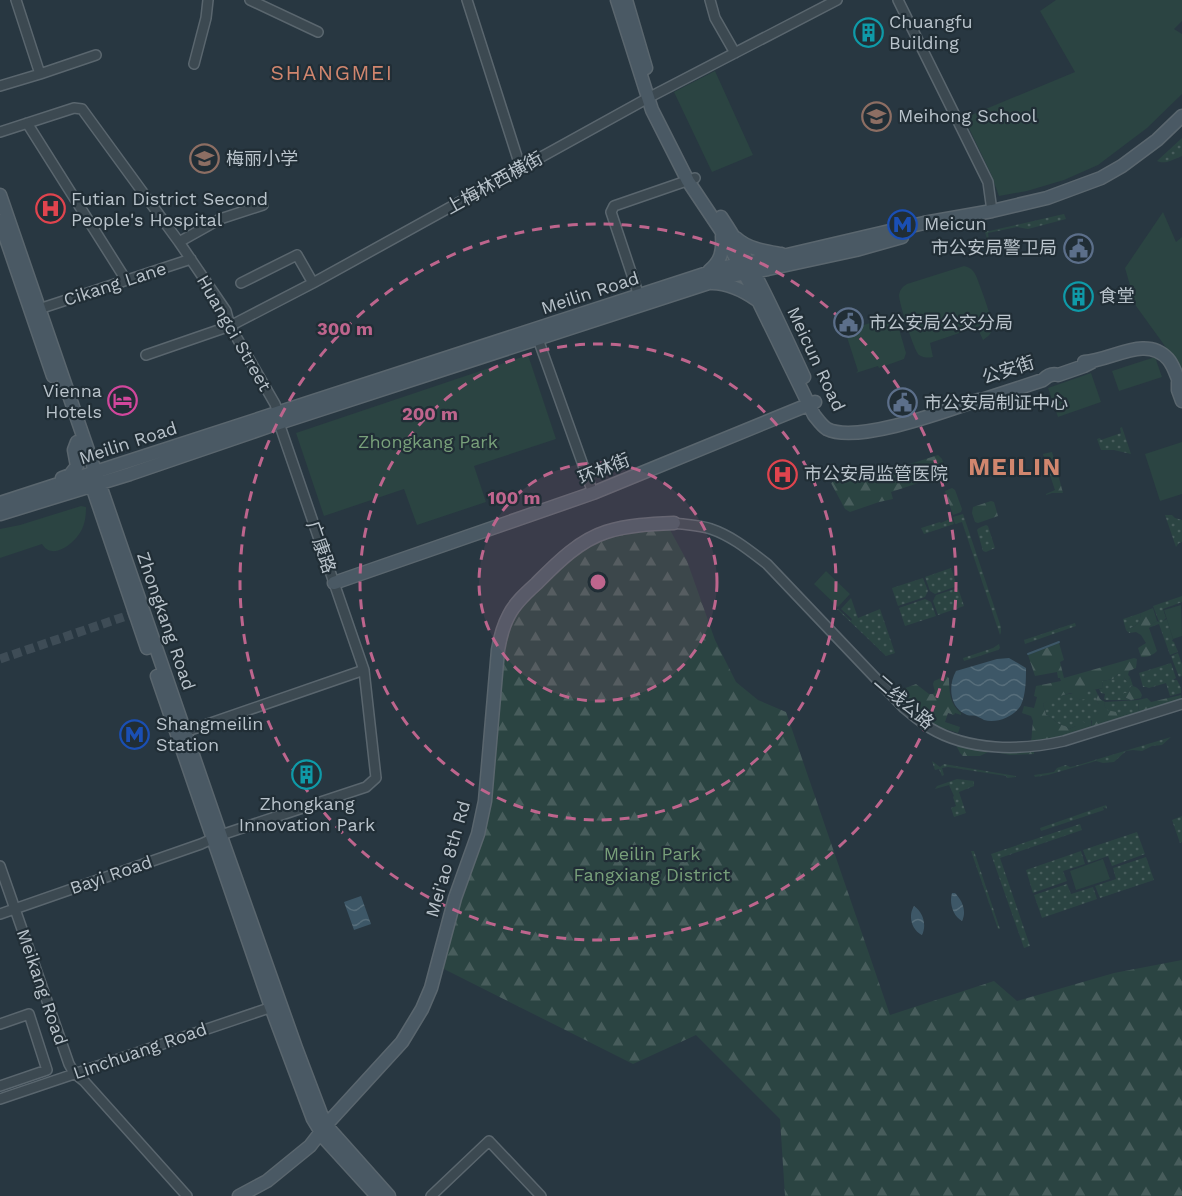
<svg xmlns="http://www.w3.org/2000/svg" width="1182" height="1196" font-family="'Work Sans','Noto Sans SC',sans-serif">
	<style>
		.grass { fill: url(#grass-dots) }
		.forest { fill: url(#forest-firs) }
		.park { fill: #2b4442 }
		.water { fill: url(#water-waves) }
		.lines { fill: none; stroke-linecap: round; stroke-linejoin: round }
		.stream { stroke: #3d5767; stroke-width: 2 }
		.street-tunnel { stroke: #3e4c56; stroke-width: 9; stroke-dasharray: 9 4.5; stroke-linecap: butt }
		.street-casing { stroke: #5a666e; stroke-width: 12 }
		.secondary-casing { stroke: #5a666e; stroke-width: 15 }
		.street { stroke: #3c4951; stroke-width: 9 }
		.secondary { stroke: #4a5964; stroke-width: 12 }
		.ring { fill: none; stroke: #be658d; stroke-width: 3; stroke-dasharray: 10 8 }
		.labels { text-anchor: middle; stroke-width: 4.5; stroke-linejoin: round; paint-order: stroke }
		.poi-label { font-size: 18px; fill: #b9c3cb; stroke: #212e36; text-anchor: start }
		.street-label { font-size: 18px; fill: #b9c3cb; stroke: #212e36 }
		.park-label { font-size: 18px; fill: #78a07a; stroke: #212e36 }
		.quarter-label { font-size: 21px; letter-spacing: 1.5px; fill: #d1866e; stroke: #212e36 }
		.district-label { font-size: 24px; font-weight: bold; letter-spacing: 1.5px; fill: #d1866e; stroke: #212e36 }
		.centre { fill: #be658d; stroke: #212e36; stroke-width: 3 }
		.ring-label { font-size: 18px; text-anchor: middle; font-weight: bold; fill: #be658d; stroke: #212e36; stroke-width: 4.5; stroke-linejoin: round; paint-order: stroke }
	</style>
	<defs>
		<pattern id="grass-dots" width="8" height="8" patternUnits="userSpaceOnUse" patternTransform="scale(1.5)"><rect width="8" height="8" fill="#2b4442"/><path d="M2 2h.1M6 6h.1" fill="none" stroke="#485d5c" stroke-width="1.8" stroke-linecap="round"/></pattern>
		<pattern id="forest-firs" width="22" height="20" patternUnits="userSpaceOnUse" patternTransform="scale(1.5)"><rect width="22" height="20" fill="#2b4442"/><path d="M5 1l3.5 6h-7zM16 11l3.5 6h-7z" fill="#485d5c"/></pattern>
		<pattern id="water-waves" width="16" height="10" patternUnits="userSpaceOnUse" patternTransform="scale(1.5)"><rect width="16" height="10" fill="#3d5767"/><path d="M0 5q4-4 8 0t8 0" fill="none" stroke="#576e7b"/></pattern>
	</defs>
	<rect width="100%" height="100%" fill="#283741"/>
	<path class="grass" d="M1182,138v18c-8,3 -17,9 -25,5z
		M1064,214l2,5 -38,10 -11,-2 -29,6 1,7h5l-6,2 -3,-10z
		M1122,427l9,27 -17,-4h-13l-4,-11 3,-1 1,2 20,-7 -1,-5z
		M963,514l38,113v5l-1,3 -38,-113 -7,2 -2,-7z
		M1165,515h7l3,3 7,2v22l-3,1 -3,4z
		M952,518l2,6 -30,10 -3,-6 19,-6 1,1z
		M986,525l2,1 7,22 -9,4 -3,-1 -6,-21 2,-2z
		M951,568l6,18 -22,8 -5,-3 -5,-14z
		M923,578l5,13 -3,6 -27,9 -6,-18z
		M958,588l6,18 -26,9 -5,-14 3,-6z
		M1182,596v6l-19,7 3,9 -3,3 4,-2 6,20 -1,2 2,1 4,10 -8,3 -11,-31 -11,4 3,-4 6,-3 2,1 -6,-16z
		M851,598l7,20 22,-9 15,44 -9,3 -49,-47h1l13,12 1,-2 -11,-10z
		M925,599l6,3 5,14 -31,10 -6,-18z
		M1141,613c-2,12 -3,12 -15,17l-3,-11z
		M1075,623l1,3 -51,18 -1,-4z
		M999,644l1,4 -2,2 -34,11 -1,-3 30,-10z
		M1178,653l4,11v12l-3,1 -8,-21z
		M1171,663l5,15 -3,2h4l4,8v5l-11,3 -4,-13 -17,5 -3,-1h-3l-4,-14z
		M1118,674h6l1,6h4l1,-3 3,9h-2l-3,7 -4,4 7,3h-25l-2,-1 1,-5 -4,-1 -2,-4 4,-1 -1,-7 11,-2z
		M1095,689l3,6 -2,5 3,4v9l-8,8 1,7 -5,2 -11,-4 -7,3c-3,-4 -6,-3 -10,-5 -5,-3 -7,-7 -13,-9l-3,-11 9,-7 22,-4 3,5 4,2 6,-9z
		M1138,700l1,14 -20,6 -12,-9 -3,-6 1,-3z
		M1171,737l-9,8 -10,1 -10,5 -9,-1 -7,1 -12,11 -11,1 -7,-2 -48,14 -13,2 -1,-2 20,-3 3,-4 9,-3 4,2 5,-1z
		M932,761l8,6 4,-3 72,12v1l-9,1 -1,-2 -58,-9 -6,1 2,7 -2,1 -3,-7 -4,1z
		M957,779l17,2v5l-15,6 7,21 -12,4 -3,-9 5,-2 -3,-9 1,-1 -5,-11 -14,4 2,-3z
		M1106,805l1,4 -4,-2 1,3 -63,21 -1,-3z
		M1182,816v26l-2,1 -8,-23z
		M1080,824l2,6 -82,28 30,88 -6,2 -33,-94z
		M1137,832l8,22 -33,12 -4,-10 -20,7 -5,-13z
		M971,851h3l26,78h-2z
		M1081,851l4,13 -22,7 4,10 -34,12 -7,-23z
		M1146,857l8,23 -54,18 -5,-12 21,-7 -3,-11z
		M1067,884l4,10 22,-7 4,12 -55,19 -8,-23z"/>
	<path class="forest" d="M1052,452l11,41h-11l-6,2v-1l9,-4 -12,-36z
		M938,455l4,4 3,10 -2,6 -52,17 2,7 -14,3 -29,10 -5,-3 -14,-26 5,-3 6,4 14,-5 1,2z
		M952,488l3,2 7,19 -1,3 -8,3 -8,-24z
		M991,501l3,1 4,14 -20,7 -3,-1 -3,-9 1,-6z
		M669,528l18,33 28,79 21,42 22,18 28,12 104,303 104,-34 23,20 97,-28 68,-13v236h-397l-5,-77 -84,-84 -63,29 -195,-98 39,-132 21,-184 23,-52 83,-65z
		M1153,608l4,13 -6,3 -2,4 8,23c-5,5 -9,6 -16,6l-3,-9 8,-5 -5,-8 -5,-3 -7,1 -3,-3c12,-5 13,-5 15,-17z
		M1059,643l5,17 -4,2 4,16 70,-20 3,1 -1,9 -7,3 -1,4 2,2 -1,3 -3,1 -3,-7h-5l-5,5 -11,2 1,7 -16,3 -2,8 -4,1 -5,-2 -2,-4 -3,-1c-11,3 -19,4 -28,11l3,11c6,2 8,6 13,9 4,2 7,1 10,5l7,-3 2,-4 4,-1 3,2 2,7 -43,13h-13l2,-22 -2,-5 -9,-3 2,-7 10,2 3,-11 -3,-1 2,-10 25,-5 -1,-3h-2l-1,-6 -22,4 -7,-21z
		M946,676l3,2c0,13 1,27 12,35v2l-6,-2 -1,2 -6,-2 -3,9 15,5 -2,6 -19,-6 -25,-18 -15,-15 4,-5 13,-5 13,10h4l2,-2 -2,-8 1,-3z
		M1131,686c6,0 9,4 11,9l-1,3 -10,2 -7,-3v-4h4z
		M1098,695l2,4 5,3 -1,3 3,5 9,2 3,8 -27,8v-10l7,-5v-9l-3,-4z
		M1181,695l1,5 -43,14 -1,-14 9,-2 4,4z
		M955,743l79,6v5l-24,1 -20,-4 -10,5h-17l-3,-3 -4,-8 -2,-1z"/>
	<path class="park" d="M1056,0h126v21l-8,8 8,5v60l-35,34 -49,37 -34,15 -37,11 -28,5 -8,-22 -27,-56 111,-46 -35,-61z
		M715,71l38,84 -41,17 -38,-80z
		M1163,212l13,30 6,-5v141l-7,-18 -39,-54 -11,-38z
		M964,266c8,2 10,5 13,12 4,11 16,41 15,51 -1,6 -5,8 -9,11l-6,-13 -47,16 3,14c-5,1 -9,1 -14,-2 -5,-4 -20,-52 -20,-60 1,-5 3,-8 8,-11z
		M895,315l11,38 -2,6 -25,9 -1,-2 -22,7 2,-2 -13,-40z
		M528,355l28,84 -82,27 12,36 -69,23 -13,-36 -80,27 -28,-83z
		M1155,357l7,20 -43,14 -7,-20z
		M1091,373l10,29 -43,15 -10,-29z
		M1182,442v52l-22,7 -15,-47z
		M81,506l5,1c0,9 -1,17 -5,24 -7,13 -29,30 -39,13l-42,14v-29l20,-4z
		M826,571l24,23 -12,13 -24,-23z
		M1181,605l1,31 -9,3 -9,-29z
		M1103,859l7,20 -34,11 -6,-19z"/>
	<path class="water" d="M1009,658l17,10c0,11 0,26 -5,37 -6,11 -24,19 -37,15 -2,-1 -5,-3 -8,-4 -3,-1 -6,0 -9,-1 -18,-7 -19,-30 -11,-44l41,-12z
		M952,893h3c7,7 12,18 7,28 -9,-5 -13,-18 -10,-28z
		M361,896l10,28 -17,6 -10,-28z
		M914,906c9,6 13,19 8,29 -11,-5 -14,-20 -8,-29z"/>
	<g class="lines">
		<path class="stream" d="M1028,654l31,-12"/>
		<path class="street-tunnel" d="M0,659l135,-46"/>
		<defs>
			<path id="street" d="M250,0l68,32
				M467,0l54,169
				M710,0l5,18 20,35
				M898,0l90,182 4,29
				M194,64l12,-46 2,-18
				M40,74l56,-19
				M0,86l40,-12 -24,-74
				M27,123l99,157
				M0,132l74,-24 8,1 97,133 47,69 4,15 45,78 3,9
				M179,242l41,-23 43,-14
				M241,283l56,-28 16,28
				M639,296l-28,-84 3,-6 81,-28
				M39,309l152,-50
				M538,339l55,154
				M146,355l84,-29 83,-43 335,-185 189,-98
				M674,523c13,2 26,2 37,6 21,7 39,22 56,35l137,144c8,7 17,14 26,20 38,23 91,23 134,13l118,-37
				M179,734l185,-64
				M0,866l69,198 5,9 10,8 103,115
				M0,914l201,-70 20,-9 145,-48 10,-9 -12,-108 -85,-247
				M0,1024l29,-10 18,56 -47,16
				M0,1099l275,-93
				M431,1196l58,-55 52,55"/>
			<path id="secondary" d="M617,0l35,110 36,71 32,48 31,57 63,129c4,5 8,11 13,14 30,15 119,-18 151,-29h4l61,-20c4,-4 9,-7 15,-5l26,-9 8,-4
				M626,0l20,68
				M0,195l225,653 71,200 25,66 10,17 9,10 49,55
				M721,217c33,49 58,106 83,160
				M0,221l53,155
				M736,238c12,11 28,13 45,16
				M709,271c12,-10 14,-19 13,-35
				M712,283c16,0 32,8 45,17
				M1084,362c27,-1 62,-28 84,-3 7,8 9,20 14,29
				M1178,382v8l4,11
				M62,478l8,-3 7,-9 -3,-16 3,-8
				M90,480l57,168
				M0,503l726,-236 61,-12 137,-32 68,-12 55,-13 54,-20 21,-12 35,-26 25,-24
				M0,514l130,-40 140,-48 460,-150 38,-7 88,-19 46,-13
				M334,583l259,-90 222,-91
				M157,676l114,331 42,112 12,20 52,57
				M239,1196l28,-15 43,-35 17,-22 75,-82 20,-33 9,-21 24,-90 23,-64 7,-33 13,-151c2,-12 5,-24 11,-35 6,-12 17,-22 27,-31 20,-20 42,-43 70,-52 22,-7 45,-8 68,-9"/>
		</defs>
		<use href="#street" class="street-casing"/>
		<use href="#secondary" class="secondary-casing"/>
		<use href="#street" class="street"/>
		<use href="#secondary" class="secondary"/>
	</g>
	<circle cx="598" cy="582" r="119" fill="#be658d" fill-opacity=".12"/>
	<g class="ring">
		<circle cx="598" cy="582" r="119"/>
		<circle cx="598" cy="582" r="238"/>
		<circle cx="598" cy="582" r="358"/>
	</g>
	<defs>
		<symbol id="building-ring" viewBox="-11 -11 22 22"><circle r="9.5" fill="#212e36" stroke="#0f9aa8" stroke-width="1.5"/><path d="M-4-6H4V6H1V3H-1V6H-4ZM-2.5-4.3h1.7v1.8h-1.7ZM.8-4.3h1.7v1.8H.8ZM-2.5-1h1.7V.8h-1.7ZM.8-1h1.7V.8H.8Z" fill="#0f9aa8"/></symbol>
		<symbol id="school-ring" viewBox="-11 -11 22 22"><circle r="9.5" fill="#212e36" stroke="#8d6e63" stroke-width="1.5"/><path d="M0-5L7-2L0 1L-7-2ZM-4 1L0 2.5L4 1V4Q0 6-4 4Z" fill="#8d6e63"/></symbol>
		<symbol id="hospital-ring" viewBox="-11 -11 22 22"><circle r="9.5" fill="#212e36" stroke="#e0444e" stroke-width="1.5"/><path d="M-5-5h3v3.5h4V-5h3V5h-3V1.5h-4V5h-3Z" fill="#e0444e"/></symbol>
		<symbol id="metro-ring" viewBox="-11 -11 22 22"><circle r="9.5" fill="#212e36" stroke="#1a4fb4" stroke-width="1.5"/><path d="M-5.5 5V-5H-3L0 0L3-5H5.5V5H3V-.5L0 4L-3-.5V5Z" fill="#1a4fb4"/></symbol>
		<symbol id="civic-ring" viewBox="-11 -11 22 22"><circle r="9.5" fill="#212e36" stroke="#5c6f8a" stroke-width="1.5"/><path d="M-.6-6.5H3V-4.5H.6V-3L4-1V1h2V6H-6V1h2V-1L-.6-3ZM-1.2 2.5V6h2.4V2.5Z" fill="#5c6f8a"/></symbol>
		<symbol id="hotel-ring" viewBox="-11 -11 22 22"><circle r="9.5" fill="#212e36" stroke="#d1479c" stroke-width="1.5"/><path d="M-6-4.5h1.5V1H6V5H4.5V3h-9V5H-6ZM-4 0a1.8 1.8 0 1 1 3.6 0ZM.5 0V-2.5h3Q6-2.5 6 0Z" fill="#d1479c"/></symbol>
	</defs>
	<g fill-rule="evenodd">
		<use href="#building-ring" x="852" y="16" width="33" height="33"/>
		<use href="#school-ring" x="860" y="100" width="33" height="33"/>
		<use href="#school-ring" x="188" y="142" width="33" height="33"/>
		<use href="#hospital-ring" x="34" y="192" width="33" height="33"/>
		<use href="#metro-ring" x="886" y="208" width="33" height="33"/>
		<use href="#civic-ring" x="1062" y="232" width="33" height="33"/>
		<use href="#building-ring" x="1062" y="280" width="33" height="33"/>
		<use href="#civic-ring" x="832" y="306" width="33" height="33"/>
		<use href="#hotel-ring" x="106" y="384" width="33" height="33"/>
		<use href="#civic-ring" x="886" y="386" width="33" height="33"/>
		<use href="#hospital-ring" x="766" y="458" width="33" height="33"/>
		<use href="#metro-ring" x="118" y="718" width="33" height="33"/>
		<use href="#building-ring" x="290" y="758" width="33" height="33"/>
	</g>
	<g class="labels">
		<g class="poi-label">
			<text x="889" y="28">Chuangfu<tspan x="889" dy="21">Building</tspan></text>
			<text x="898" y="122">Meihong School</text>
			<text x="226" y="165">梅丽小学</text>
			<text x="71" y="205">Futian District Second<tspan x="71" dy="21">People's Hospital</tspan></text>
			<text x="924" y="230">Meicun</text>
			<text x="1057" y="254" text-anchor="end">市公安局警卫局</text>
			<text x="1099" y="302">食堂</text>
			<text x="869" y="329">市公安局公交分局</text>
			<text x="102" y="397" text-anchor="end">Vienna<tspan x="102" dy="21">Hotels</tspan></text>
			<text x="924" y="409">市公安局制证中心</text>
			<text x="804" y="480">市公安局监管医院</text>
			<text x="156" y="730">Shangmeilin<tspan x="156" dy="21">Station</tspan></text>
			<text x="307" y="810" text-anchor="middle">Zhongkang<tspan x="307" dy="21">Innovation Park</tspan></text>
		</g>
		<g class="street-label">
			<text transform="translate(494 183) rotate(-29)" y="6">上梅林西横街</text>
			<text transform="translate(115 284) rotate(-18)" y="6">Cikang Lane</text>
			<text transform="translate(590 293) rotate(-18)" y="6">Meilin Road</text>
			<text transform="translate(234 333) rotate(60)" y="6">Huangci Street</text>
			<text transform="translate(816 359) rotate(65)" y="6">Meicun Road</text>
			<text transform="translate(1008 370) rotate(-18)" y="6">公安街</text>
			<text transform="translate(128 443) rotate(-18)" y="6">Meilin Road</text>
			<text transform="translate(604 469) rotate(-22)" y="6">环林街</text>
			<text transform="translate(321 547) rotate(71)" y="6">广康路</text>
			<text transform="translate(166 621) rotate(71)" y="6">Zhongkang Road</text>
			<text transform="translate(904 702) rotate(41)" y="6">二线公路</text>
			<text transform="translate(448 859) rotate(-74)" y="6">Mei'ao 8th Rd</text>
			<text transform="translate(111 875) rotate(-19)" y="6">Bayi Road</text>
			<text transform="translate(42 987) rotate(71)" y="6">Meikang Road</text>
			<text transform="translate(140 1051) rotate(-19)" y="6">Linchuang Road</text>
		</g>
		<g class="park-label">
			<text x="428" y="448">Zhongkang Park</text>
			<text x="652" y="860">Meilin Park<tspan x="652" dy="21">Fangxiang District</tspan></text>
		</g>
		<g class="quarter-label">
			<text x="332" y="80">SHANGMEI</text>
		</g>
		<g class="district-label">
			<text x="1015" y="475">MEILIN</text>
		</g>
	</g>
	<circle cx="598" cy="582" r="9" class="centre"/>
	<g class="ring-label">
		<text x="345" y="335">300 m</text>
		<text x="430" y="420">200 m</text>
		<text x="514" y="504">100 m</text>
	</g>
</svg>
